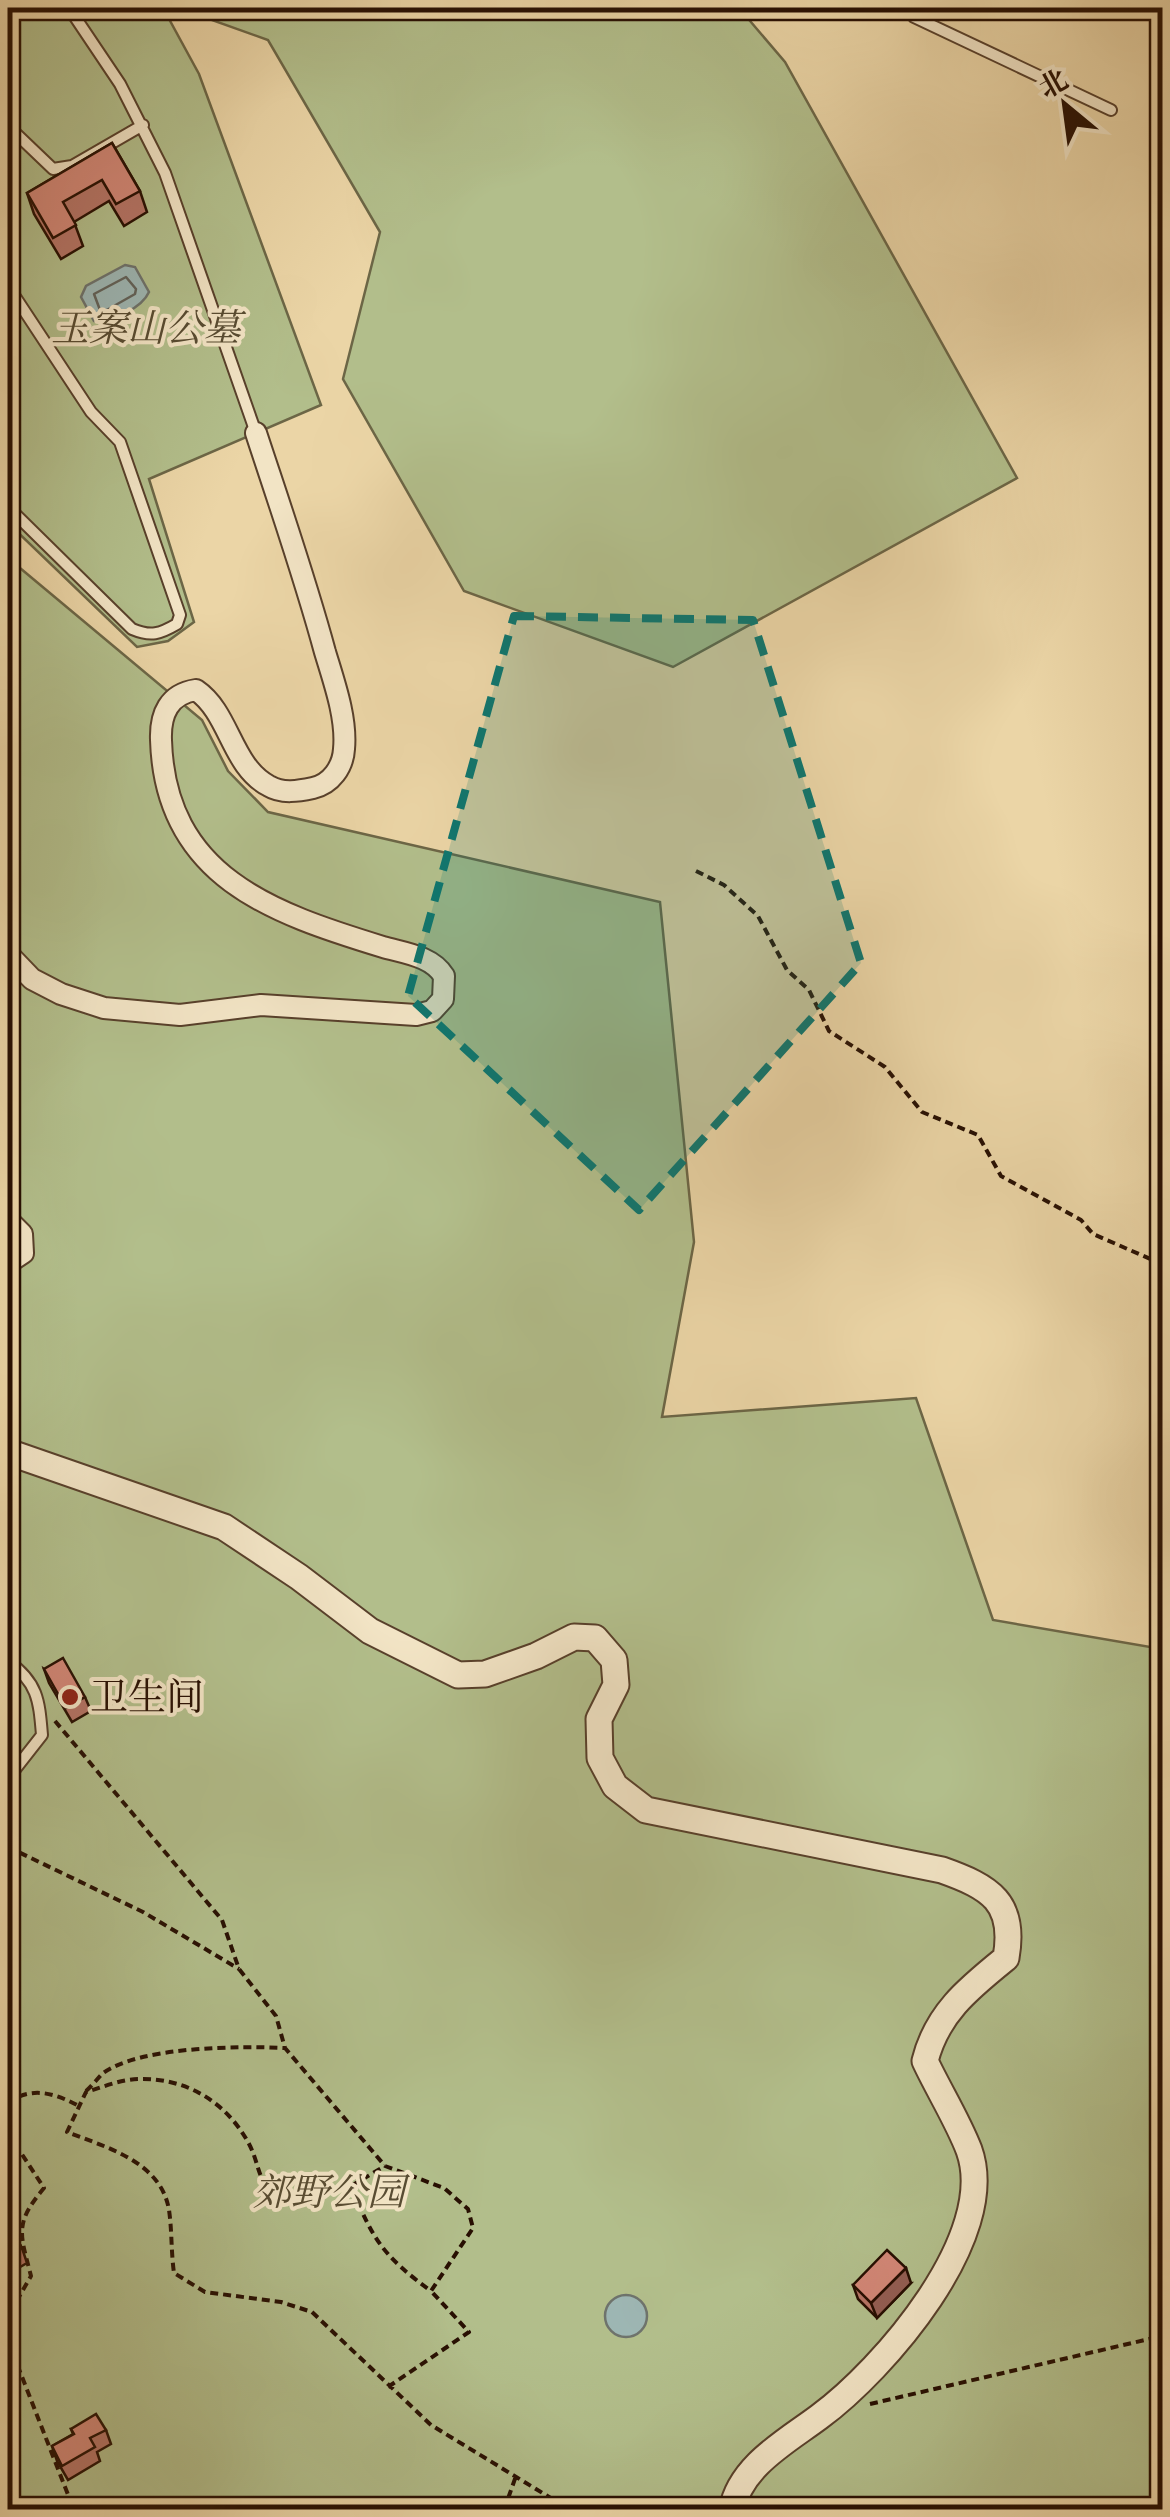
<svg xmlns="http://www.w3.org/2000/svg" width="1170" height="2517" font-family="'Sorts Mill Goudy','Noto Serif SC',serif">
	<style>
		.green { fill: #b2be8b; stroke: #6c6646; stroke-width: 2.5 }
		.water { fill: #9db6b3; stroke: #6e736c; stroke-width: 2.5 }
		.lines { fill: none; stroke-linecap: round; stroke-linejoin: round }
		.shore { stroke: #62625a; stroke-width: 2.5 }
		.service-casing { stroke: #58402b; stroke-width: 14 }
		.minor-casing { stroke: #58402b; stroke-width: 24 }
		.tertiary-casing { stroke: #58402b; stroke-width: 29 }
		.path { stroke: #270f02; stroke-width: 4; stroke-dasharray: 8 5; stroke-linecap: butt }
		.service { stroke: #f2e4c5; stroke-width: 10 }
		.minor { stroke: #f2e4c5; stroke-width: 20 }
		.tertiary { stroke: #f2e4c5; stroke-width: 25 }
		.wall { fill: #b57466; stroke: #270f02; stroke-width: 2.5 }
		.shaded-wall { fill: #935e53; stroke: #270f02; stroke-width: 2.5 }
		.building { fill: #d28777; stroke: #270f02; stroke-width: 2.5 }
		.marked { fill: #0f766e; fill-opacity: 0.2; stroke: #0f766e; stroke-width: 8; stroke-dasharray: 20 12; stroke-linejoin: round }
		.poi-dot { fill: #8f2418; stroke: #f2e4c5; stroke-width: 4 }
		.labels { text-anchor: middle; stroke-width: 8; stroke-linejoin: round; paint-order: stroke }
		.park-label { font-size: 38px; font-style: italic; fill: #584c32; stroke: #f2e4c5 }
		.poi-label { font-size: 38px; fill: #270f02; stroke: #f2e4c5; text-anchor: start }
	</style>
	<rect width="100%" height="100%" fill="#ebd5a6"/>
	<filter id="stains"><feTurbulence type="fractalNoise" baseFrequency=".002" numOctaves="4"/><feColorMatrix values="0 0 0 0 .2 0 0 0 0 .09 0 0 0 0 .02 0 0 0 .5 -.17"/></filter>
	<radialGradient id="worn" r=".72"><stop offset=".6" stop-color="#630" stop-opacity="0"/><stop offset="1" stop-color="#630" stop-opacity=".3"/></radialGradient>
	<path class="green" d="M8,8h155l36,66 122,331 -172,74 45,143 -26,19 -31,6 -129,-124z
		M191,8h548l46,54 232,416 -344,189 -209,-76 -121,-212 37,-147 -112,-192 -73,-26z
		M8,558l194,162 26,51 40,41 392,90 34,340 -32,175 254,-19 77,222 169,29v860h-1154z"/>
	<path class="water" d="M125,265l10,2 14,25c-7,16 -38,31 -55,29l-13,-24 5,-11z
		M605 2316a21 21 0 1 1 42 0a21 21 0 1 1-42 0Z"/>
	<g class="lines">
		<path class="shore" d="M126,277l10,12 -1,5 -30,17 -5,-1 -6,-16z"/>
		<defs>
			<path id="service" d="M69,8l51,76 45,89 91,260
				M909,8l5,9 197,93
				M8,126l45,43 19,-3 71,-41
				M8,286l83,126 29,30 60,173 -3,9c-17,10 -26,13 -45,5l-124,-122
				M8,1661c30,22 31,39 34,74l-29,37 -5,1"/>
			<path id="minor" d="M8,954l24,25 29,15 43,14 76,7 81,-10 155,10 16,-4 11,-12 1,-23c-12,-20 -40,-23 -61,-29 -111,-34 -218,-70 -222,-207 -1,-26 8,-46 35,-50 34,23 35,76 73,96 13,8 30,5 44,2 18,-4 30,-21 31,-39 3,-31 -10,-67 -19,-97 -20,-74 -45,-146 -69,-219
				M8,1220l14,14 1,19 -15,10"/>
			<path id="tertiary" d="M8,1452l216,75 75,50 71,54 88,44 27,-1 51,-18 38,-19 21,1 19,22 2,25 -17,34 1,39 15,28 31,24 296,60c48,17 74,32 64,88 -37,30 -69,55 -81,103 13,28 33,60 44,89 31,86 -86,220 -150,267 -32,24 -79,49 -87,93"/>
		</defs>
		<use href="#service" class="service-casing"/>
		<use href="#minor" class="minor-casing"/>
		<use href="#tertiary" class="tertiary-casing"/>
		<path class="path" d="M696,871l28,14 34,31 29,54 22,20 20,41 56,36 37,45 56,23 23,41 80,44 12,14 69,30
			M55,1721l167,199 17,49 37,47 9,32 100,118 59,22 24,21 5,19 -42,63c-48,-35 -58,-51 -80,-105l-47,11h-29c-19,-19 -15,-33 -27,-55 -23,-41 -62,-64 -109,-63 -17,0 -36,8 -53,13l-19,40c38,15 94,29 102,78 3,20 2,42 5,63l31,19 76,10 31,10 119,113 123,75
			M8,1847l135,65 96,57
			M86,2091c6,-5 11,-12 16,-17 36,-28 138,-28 183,-26
			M8,2103c23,-17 46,-10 69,2
			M8,2133l36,55c-30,36 -24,45 -13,88l-23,40
			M351,2186l34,-20
			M8,2341l66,169
			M388,2387l81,-55 -38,-41
			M870,2404l292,-68
			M504,2510l12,-34"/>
		<use href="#service" class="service"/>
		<use href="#minor" class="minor"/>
		<use href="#tertiary" class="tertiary"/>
	</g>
	<path class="wall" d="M112,143l28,48 7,21 -23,14 -15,-25 -35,21 9,24 -22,13 -27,-45 -7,-21z
		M44,1669l41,28 6,14 -19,11 -23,-39z
		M8,2223l14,25 5,15 -19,11z
		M911,2283l-34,35 -19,-19 -5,-14z
		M71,2429l35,1 5,14 -14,8 3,9 -32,19 -11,-19 -5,-15 21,-12z"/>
	<path class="shaded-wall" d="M906,2268l5,15 -34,35 -6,-15z"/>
	<path class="building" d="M112,143l28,48 -24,13 -14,-24 -39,22 13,23 -23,13 -26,-45z
		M63,1658l22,39 -19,11 -22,-39z
		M8,2223l14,25 -14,9z
		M887,2250l19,18 -35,35 -18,-18z
		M96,2414l10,16 -16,8 5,9 -33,19 -10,-20 22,-12 -3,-5z"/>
	<path class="marked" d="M514,616l239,4 108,343 -222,247 -231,-214z"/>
	<circle class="poi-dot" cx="70" cy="1697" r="10"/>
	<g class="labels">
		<g class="park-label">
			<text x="146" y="341">玉案山公墓</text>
			<text x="329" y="2205">郊野公园</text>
		</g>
		<g class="poi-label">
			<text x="90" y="1710">卫生间</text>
		</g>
	</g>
	<rect width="1170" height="2517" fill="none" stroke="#ebd5a6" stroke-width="40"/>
	<rect x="10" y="10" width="1150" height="2497" fill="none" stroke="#270f02" stroke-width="5"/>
	<rect x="20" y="20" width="1130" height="2477" fill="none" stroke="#270f02" stroke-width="2.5"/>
	<g transform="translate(1065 105) rotate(331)" stroke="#f2e4c5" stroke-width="8" paint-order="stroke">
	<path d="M0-8L18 38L0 25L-18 38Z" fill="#270f02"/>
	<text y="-15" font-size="28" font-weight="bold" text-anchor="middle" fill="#270f02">北</text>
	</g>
	<rect width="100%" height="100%" filter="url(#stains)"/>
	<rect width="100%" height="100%" fill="url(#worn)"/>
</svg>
